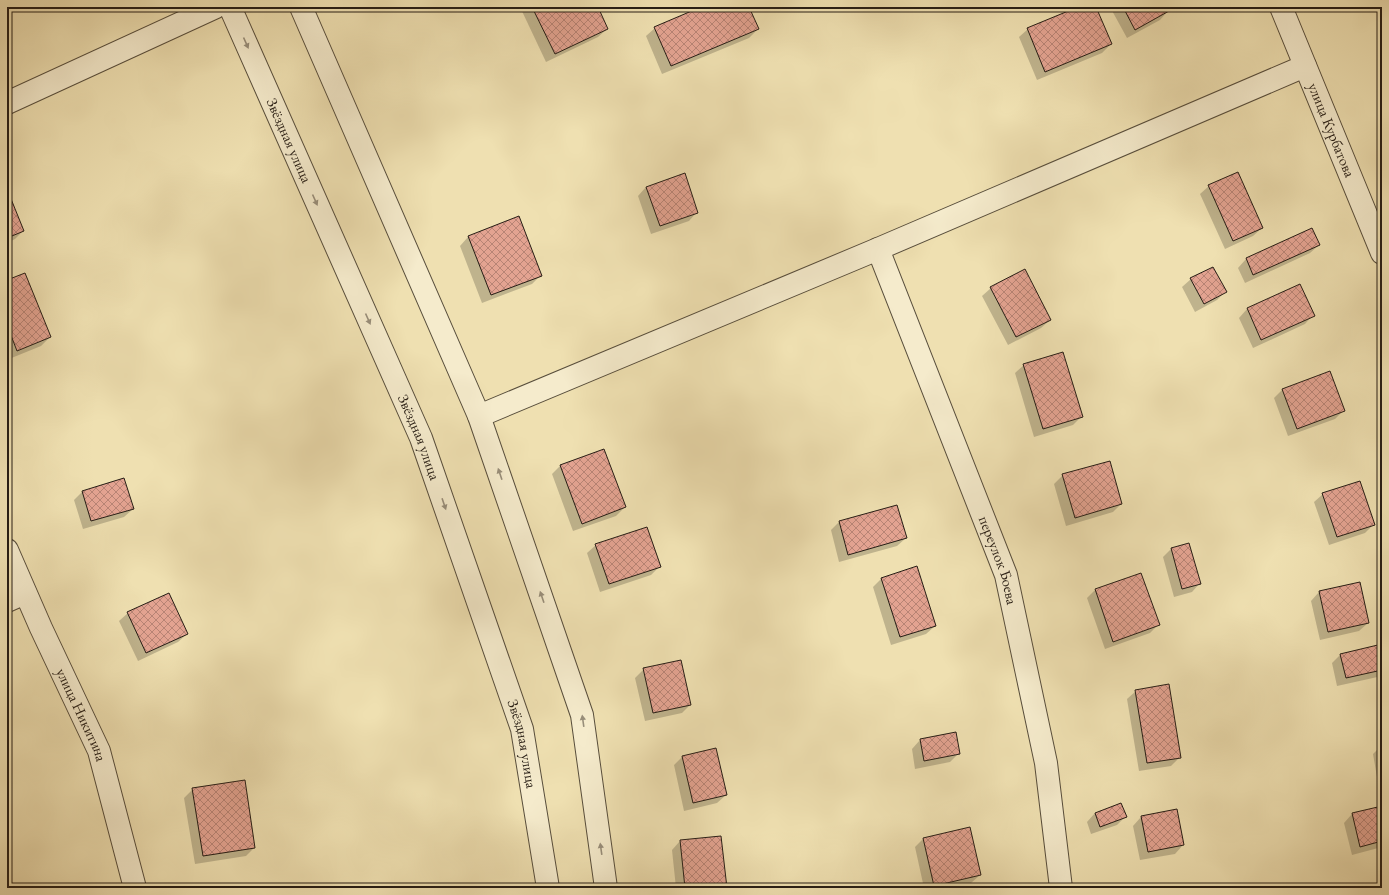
<svg xmlns="http://www.w3.org/2000/svg" width="1389" height="895" font-family="'EB Garamond',serif">
	<style>
		.shadow { fill: #0003 }
		.building { fill: url(#building-cross-hatch); stroke: #261d15 }
		.lines { fill: none; stroke-linecap: round; stroke-linejoin: round }
		.minor-casing { stroke: #584e3c; stroke-width: 24 }
		.minor { stroke: #f5ebcc; stroke-width: 22 }
		.oneway { fill: #988e7a }
		.labels { text-anchor: middle; stroke-width: 3.5; stroke-linejoin: round; paint-order: stroke }
		.street-label { font-size: 15px; fill: #261d15; stroke: #f5ebcc }
	</style>
	<defs>
		<pattern id="building-cross-hatch" width="8" height="8" patternUnits="userSpaceOnUse"><rect width="8" height="8" fill="#e3a391"/><path d="M0 0l8 8M0 8l8-8" fill="none" stroke="#b88475"/></pattern>
	</defs>
	<rect width="100%" height="100%" fill="#efe0b1"/>
	<filter id="stains"><feTurbulence type="fractalNoise" baseFrequency=".005" numOctaves="4"/><feColorMatrix values="0 0 0 0 .2 0 0 0 0 .09 0 0 0 0 .02 0 0 0 .5 -.17"/></filter>
	<radialGradient id="worn" r=".72"><stop offset=".6" stop-color="#630" stop-opacity="0"/><stop offset="1" stop-color="#630" stop-opacity=".3"/></radialGradient>
	<path class="shadow" d="M520,7h77l10,22 -9,8 -52,25z
		M704,7h44l10,22 -9,9 -87,36 -16,-38 9,-8z
		M1081,7h14l16,37 -9,9 -65,27 -18,-43 9,-8z
		M1110,7h56l2,4 -8,9 -33,18z
		M1209,186l53,42 -9,8 -28,13 -25,-55z
		M646,187l51,25 -8,9 -38,13 -13,-38z
		M7,191l16,40 -8,8 -8,4z
		M518,218l23,57 -9,9 -50,19 -22,-57 8,-9z
		M1312,229l7,16 -9,8 -65,30 -7,-15 8,-9z
		M1191,279l34,13 -8,8 -22,12 -13,-25z
		M7,281l43,56 -9,9 -32,13 -2,-5z
		M1300,285l13,30 -8,9 -52,24 -14,-30 8,-9z
		M991,288l59,32 -9,8 -33,17 -26,-49z
		M1024,365l57,52 -8,8 -39,12 -19,-64z
		M1282,390l62,20 -9,9 -47,17 -14,-38z
		M603,450l22,57 -9,9 -43,15 -21,-57 8,-8z
		M1063,475l58,29 -8,8 -47,14 -12,-42z
		M82,492l51,17 -9,8 -41,12 -9,-29z
		M1323,494l50,31 -8,8 -36,12 -15,-43z
		M897,506l9,32 -9,8 -58,16 -8,-32 8,-8z
		M1189,544l11,39 -8,9 -18,5 -11,-40 8,-8z
		M596,545l64,21 -9,9 -51,17 -13,-39z
		M916,568l19,58 -9,8 -35,11 -18,-58 8,-8z
		M1140,574l18,51 -8,8 -45,16 -18,-51 8,-8z
		M1319,592l49,31 -9,8 -39,9 -9,-39z
		M128,613l59,21 -9,8 -40,19 -19,-40z
		M1382,645v31l-45,10 -5,-23 9,-9z
		M644,669l46,36 -8,8 -37,8 -10,-43z
		M1136,691l44,66 -9,9 -32,5 -12,-72z
		M955,734l4,19 -9,9 -35,7 -3,-20 8,-9z
		M1382,745v31l-5,1 -4,-23z
		M715,749l11,46 -9,8 -33,8 -10,-46 8,-8z
		M193,789l61,59 -8,8 -51,8 -11,-66z
		M1382,807v40l-30,8 -8,-32 8,-9z
		M1176,810l7,35 -8,9 -35,6 -7,-34 8,-9z
		M1095,813l30,4 -8,8 -26,9 -4,-12z
		M720,837l6,51h-50l-4,-38 8,-9z
		M923,839l57,36 -9,8 -20,5h-27l-9,-41z"/>
	<path class="building" d="M532,7h66l10,22 -53,25z
		M701,7h48l10,22 -88,37 -17,-39z
		M1078,7h18l16,37 -67,28 -18,-44z
		M1123,7h44l2,4 -34,19z
		M1238,172l25,56 -30,13 -25,-56z
		M685,173l13,40 -38,13 -14,-39z
		M7,189l17,42 -17,7z
		M519,216l23,60 -51,19 -23,-59z
		M1312,228l8,17 -67,30 -7,-17z
		M1213,267l14,25 -23,12 -14,-26z
		M1025,269l26,51 -35,17 -26,-50z
		M25,273l26,64 -34,14 -10,-26v-45z
		M1300,284l15,32 -54,24 -14,-32z
		M1063,352l20,65 -40,12 -20,-65z
		M1330,371l15,40 -48,18 -15,-40z
		M604,449l22,58 -44,17 -22,-59z
		M1110,461l12,43 -47,14 -13,-44z
		M124,478l10,31 -43,12 -9,-30z
		M1360,481l15,44 -38,12 -15,-44z
		M897,505l10,33 -59,17 -9,-34z
		M647,527l14,40 -52,17 -14,-40z
		M1189,543l12,41 -19,5 -11,-41z
		M917,566l19,60 -36,11 -19,-59z
		M1141,573l19,52 -47,17 -18,-53z
		M1360,582l9,41 -41,9 -9,-41z
		M169,593l19,41 -42,19 -19,-41z
		M1382,644v26l-36,8 -6,-24z
		M681,660l10,45 -38,8 -10,-45z
		M1169,684l12,74 -34,5 -12,-73z
		M956,732l4,22 -36,7 -4,-22z
		M716,748l11,47 -34,8 -11,-47z
		M245,780l10,68 -52,8 -11,-68z
		M1121,803l6,14 -27,10 -5,-14z
		M1382,806v35l-22,6 -8,-34z
		M1177,809l7,36 -36,7 -7,-36z
		M970,827l11,48 -47,11 -11,-48z
		M721,836l6,52h-42l-5,-48z"/>
	<g class="lines">
		<defs>
			<g id="minor">
				<path id="s1" d="M230,7l191,431 101,291 26,159"/>
				<path d="M301,7l178,409 103,299 24,173"/>
				<path id="s2" d="M1281,7l101,246"/>
				<path d="M7,103l209,-96"/>
				<path id="s3" d="M878,249l128,326 40,188 15,125"/>
				<path d="M479,416l399,-167 427,-183"/>
				<path id="s4" d="M7,550l34,78 58,123 36,137"/>
				<path d="M7,601l18,-8"/>
			</g>
		</defs>
		<use href="#minor" class="minor-casing"/>
		<use href="#minor" class="minor"/>
	</g>
	<defs><path id="oneway-solid" d="M-6-.8H1V-3.2L6.5 0L1 3.2V.8H-6Z"/></defs>
	<g class="oneway">
		<use href="#oneway-solid" transform="translate(246 43) rotate(66)"/>
		<use href="#oneway-solid" transform="translate(315 200) rotate(66)"/>
		<use href="#oneway-solid" transform="translate(368 319) rotate(66)"/>
		<use href="#oneway-solid" transform="translate(500 474) rotate(-109)"/>
		<use href="#oneway-solid" transform="translate(444 504) rotate(71)"/>
		<use href="#oneway-solid" transform="translate(542 597) rotate(-109)"/>
		<use href="#oneway-solid" transform="translate(583 721) rotate(-98)"/>
		<use href="#oneway-solid" transform="translate(601 849) rotate(-98)"/>
	</g>
	<g class="labels">
		<g class="street-label">
			<text dy="5" stroke="none"><textPath href="#s2" startOffset="133">улица Курбатова</textPath></text>
			<text dy="5" stroke="none"><textPath href="#s1" startOffset="146">Звёздная улица</textPath></text>
			<text dy="5" stroke="none"><textPath href="#s1" startOffset="470">Звёздная улица</textPath></text>
			<text dy="5" stroke="none"><textPath href="#s3" startOffset="334">переулок Боева</textPath></text>
			<text dy="5" stroke="none"><textPath href="#s4" startOffset="181">улица Никитина</textPath></text>
			<text dy="5" stroke="none"><textPath href="#s1" startOffset="794">Звёздная улица</textPath></text>
		</g>
	</g>
	<rect width="1389" height="895" fill="none" stroke="#efe0b1" stroke-width="24"/>
	<rect x="8" y="8" width="1373" height="879" fill="none" stroke="#261d15" stroke-width="2"/>
	<rect x="12" y="12" width="1365" height="871" fill="none" stroke="#261d15"/>
	<rect width="100%" height="100%" filter="url(#stains)"/>
	<rect width="100%" height="100%" fill="url(#worn)"/>
</svg>
